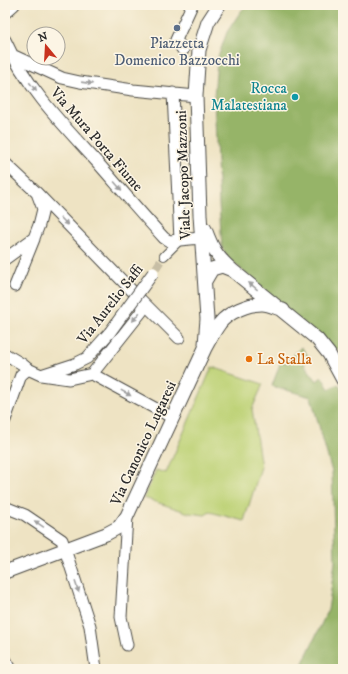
<svg xmlns="http://www.w3.org/2000/svg" width="348" height="674" font-family="'IM FELL DW Pica',serif">
	<style>
		.green { fill: #bdd276; stroke: #747e50 }
		.forest { fill: #96b467; stroke: #607049 }
		.lines { fill: none; stroke-linecap: round; stroke-linejoin: round }
		.pedestrian-tunnel { stroke: #c7bea5; stroke-width: 8; stroke-dasharray: 8 4; stroke-linecap: butt }
		.pedestrian-casing { stroke: #484742; stroke-width: 10 }
		.minor-casing { stroke: #484742; stroke-width: 13 }
		.tertiary-casing { stroke: #484742; stroke-width: 15 }
		.pedestrian { stroke: #fff; stroke-width: 8 }
		.minor { stroke: #fff; stroke-width: 11 }
		.tertiary { stroke: #fff; stroke-width: 13 }
		.minor-bridge-casing { stroke: #484742; stroke-width: 13; stroke-linecap: butt }
		.minor-bridge { stroke: #fff; stroke-width: 11 }
		.oneway { fill: #a0a0a0 }
		.service-dot { fill: #5c6f8a; stroke: #fcf5e5; stroke-width: 1.5 }
		.culture-dot { fill: #0f9aa8; stroke: #fcf5e5; stroke-width: 1.5 }
		.food-dot { fill: #e8710a; stroke: #fcf5e5; stroke-width: 1.5 }
		.labels { text-anchor: middle; stroke-width: 3; stroke-linejoin: round; paint-order: stroke }
		.service-label { font-size: 15px; fill: #4e5e75; stroke: #fcf5e5 }
		.culture-label { font-size: 15px; fill: #0d838f; stroke: #fcf5e5; text-anchor: end }
		.street-label { font-size: 15px; fill: #2b2b2b; stroke: #fcf5e5 }
		.food-label { font-size: 15px; fill: #c56008; stroke: #fcf5e5; text-anchor: start }
	</style>
	<rect width="100%" height="100%" fill="#fcf5e5"/>
	<filter id="ink" filterUnits="userSpaceOnUse"><feTurbulence type="fractalNoise" baseFrequency=".025" numOctaves="2"/><feDisplacementMap in="SourceGraphic" scale="8" xChannelSelector="R" yChannelSelector="G"/><feConvolveMatrix kernelMatrix="1 2 1 2 8 2 1 2 1" color-interpolation-filters="sRGB"/></filter>
	<filter id="wash" filterUnits="userSpaceOnUse"><feTurbulence type="fractalNoise" baseFrequency=".012" numOctaves="4" result="noise"/><feDisplacementMap in="SourceGraphic" scale="16" xChannelSelector="R" yChannelSelector="G"/><feGaussianBlur stdDeviation="0.9" result="paint"/><feColorMatrix in="noise" values="0 0 0 0 0 0 0 0 0 0 0 0 0 0 0 0 0 1.4 0 .05"/><feComposite in="paint" operator="in"/></filter>
	<g filter="url(#wash)">
		<rect width="100%" height="100%" fill="#eee3c3"/>
		<path class="green" d="M212,367l51,17 -11,25 9,58 -17,54 -34,-9 -5,3 -16,-2 -45,-15 12,-28 10,3z"/>
		<path class="forest" d="M247,5h96v341l-9,5 -107,-94 -5,-10 -3,-43 -5,-107 3,-37 10,-28 14,-21z
			M301,347l9,11 -6,6 13,17 5,-4 7,12 10,-5 4,12v273h-43l28,-59 7,-48 -3,-90 -21,-75 -39,-11 9,-25 5,2z"/>
	</g>
	<g filter="url(#ink)">
		<g class="lines">
			<path class="pedestrian-tunnel" d="M156,268l8,-12"/>
			<defs>
				<path id="pedestrian" d="M164,256l16,-16"/>
				<path id="minor" d="M5,13l9,-8
					M5,40c21,47 58,85 92,122 22,25 44,51 67,76l5,3 32,-3
					M183,50l-7,-10 16,-35
					M12,55l50,23 18,4 53,8 63,6
					M173,93l7,147
					M5,163l32,30 6,16 -4,16 -5,13 -29,21
					M37,193l104,107 1,11 -50,63 -23,5 -28,-4
					M15,286l19,-47
					M141,300l38,38
					M5,354l17,10 6,5
					M92,374l81,44
					M5,420l16,-45 7,-6 13,6 34,-11 12,-6 23,-26
					M5,507l20,8 37,25 28,86 6,43
					M127,645l-6,-28 6,-101
					M5,659l6,10"/>
				<path id="tertiary" d="M205,229c7,19 11,27 27,41
					M205,281l7,-12 10,-3 10,4 85,69 12,15 14,26
					M205,344l2,-25 -7,-104 -4,-119 3,-46 9,-28 11,-17
					M5,572l101,-38 13,-7 8,-11 78,-168c5,-9 9,-17 15,-25 9,-11 28,-19 42,-19 7,0 14,4 21,6"/>
			</defs>
			<use href="#pedestrian" class="pedestrian-casing"/>
			<use href="#minor" class="minor-casing"/>
			<use href="#tertiary" class="tertiary-casing"/>
			<use href="#pedestrian" class="pedestrian"/>
			<use href="#minor" class="minor"/>
			<use href="#tertiary" class="tertiary"/>
			<defs>
				<path id="minor-bridge" d="M110,332l43,-59"/>
			</defs>
			<use href="#minor-bridge" class="minor-bridge-casing"/>
			<use href="#minor-bridge" class="minor-bridge"/>
		</g>
		<defs><path id="oneway-solid" d="M-6-.8H1V-3.2L6.5 0L1 3.2V.8H-6Z"/></defs>
		<g class="oneway">
			<use href="#oneway-solid" transform="translate(87 83) rotate(8)"/>
			<use href="#oneway-solid" transform="translate(33 87) rotate(52)"/>
			<use href="#oneway-solid" transform="translate(118 186) rotate(49)"/>
			<use href="#oneway-solid" transform="translate(64 221) rotate(46)"/>
			<use href="#oneway-solid" transform="translate(253 286) rotate(-141)"/>
			<use href="#oneway-solid" transform="translate(136 317) rotate(129)"/>
			<use href="#oneway-solid" transform="translate(126 393) rotate(29)"/>
			<use href="#oneway-solid" transform="translate(39 524) rotate(-146)"/>
			<use href="#oneway-solid" transform="translate(77 587) rotate(71)"/>
		</g>
	</g>
	<circle class="service-dot" cx="177" cy="28" r="4"/>
	<circle class="culture-dot" cx="295" cy="97" r="4"/>
	<circle class="food-dot" cx="249" cy="359" r="4"/>
	<g class="labels">
		<g class="service-label">
			<text x="177" y="48">Piazzetta<tspan x="177" dy="17">Domenico Bazzocchi</tspan></text>
		</g>
		<g class="culture-label">
			<text x="287" y="93">Rocca<tspan x="287" dy="17">Malatestiana</tspan></text>
		</g>
		<g class="street-label">
			<text transform="translate(97 139) rotate(49)" y="5">Via Mura Porta Fiume</text>
			<text transform="translate(183 175) rotate(-92)" y="5">Viale Jacopo Mazzoni</text>
			<text transform="translate(110 304) rotate(-52)" y="5">Via Aurelio Saffi</text>
			<text transform="translate(143 443) rotate(-65)" y="5">Via Canonico Lugaresi</text>
		</g>
		<g class="food-label">
			<text x="257" y="364">La Stalla</text>
		</g>
	</g>
	<rect width="348" height="674" fill="none" stroke="#fcf5e5" stroke-width="20"/>
	<g transform="translate(46 46) rotate(342)"><circle r="19" fill="#fcf5e5" stroke="#a8a49b"/>
	<path d="M0-3L7 15L0 10L-7 15Z" fill="#c8321e"/>
	<text y="-6" font-size="11" font-weight="bold" text-anchor="middle" fill="#2b2b2b">N</text>
	</g>
</svg>
